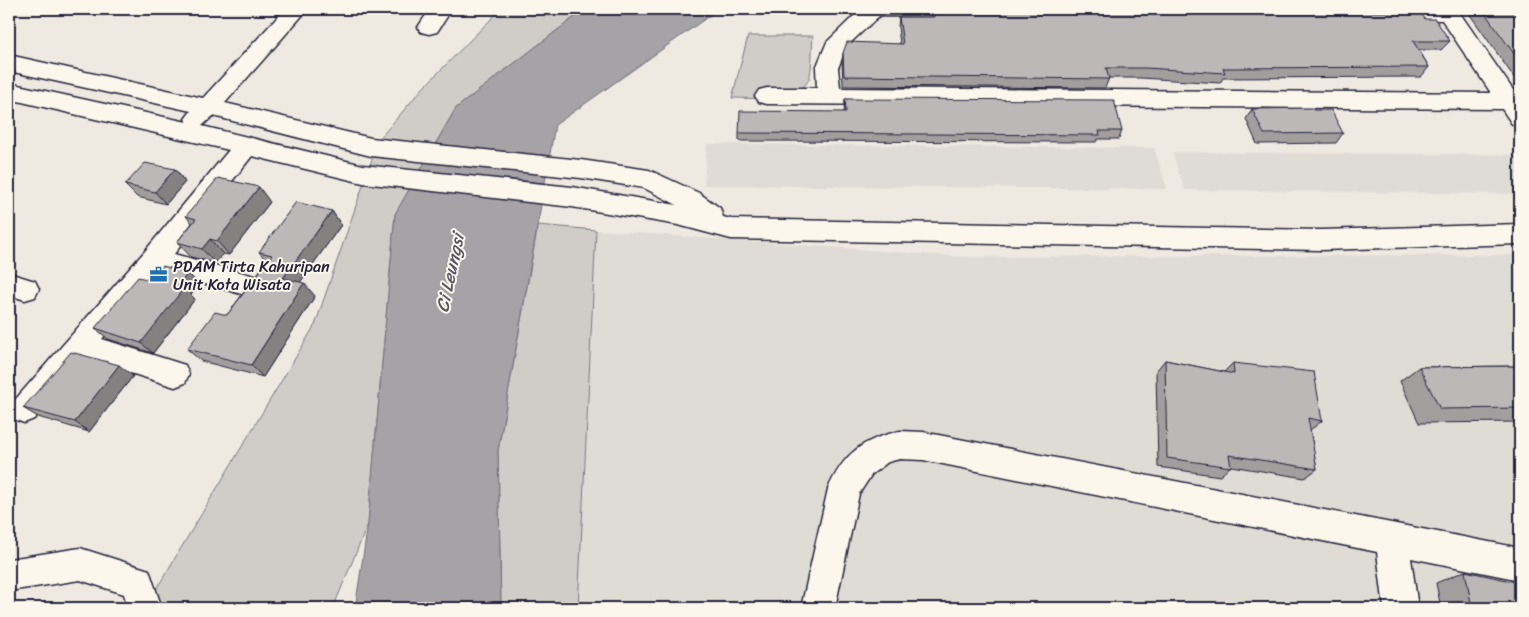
<svg xmlns="http://www.w3.org/2000/svg" width="1529" height="617" font-family="Sriracha,sans-serif">
	<style>
		.built { fill: #dfdbd5 }
		.green { fill: #d0cdc9; stroke: #797882 }
		.water { fill: #a6a3a7; stroke: #716f7c }
		.lines { fill: none; stroke-linecap: round; stroke-linejoin: round }
		.minor-casing { stroke: #22223b; stroke-width: 3 }
		.minor { fill: #fbf7ec; fill-rule: evenodd }
		.wall { fill: #a29e9e; stroke: #22223b }
		.shaded-wall { fill: #848181; stroke: #22223b }
		.building { fill: #bcb8b8; stroke: #22223b }
		.labels { text-anchor: middle; stroke-width: 4; stroke-linejoin: round; paint-order: stroke }
		.poi-label { font-size: 16px; fill: #22223b; stroke: #fbf7ec; text-anchor: start }
		.water-label { font-size: 18px; font-style: italic; fill: #575666; stroke: #fbf7ec }
	</style>
	<rect width="100%" height="100%" fill="#eeeae2"/>
	<filter id="ink" filterUnits="userSpaceOnUse"><feTurbulence type="fractalNoise" baseFrequency=".02" numOctaves="2"/><feDisplacementMap in="SourceGraphic" scale="10" xChannelSelector="R" yChannelSelector="G"/><feConvolveMatrix kernelMatrix="1 2 1 2 8 2 1 2 1" color-interpolation-filters="sRGB"/></filter>
	<g filter="url(#ink)">
		<path class="built" d="M707,144l447,4 13,41 -463,-4z
			M1172,152l348,3v39l-335,-4z
			M596,230l367,27 557,-2v353h-942z"/>
		<path class="green" d="M501,9h84l-129,99 -61,106 -27,310 -35,84h-188l170,-283 64,-186 43,-50z
			M748,36h65c-1,10 -1,36 -4,43 -11,24 -56,19 -77,19z
			M538,225l58,5 -18,378h-77l-3,-157z"/>
		<path class="water" d="M585,9h134l-164,116 -57,326 3,157h-146l13,-84 27,-310 61,-106z"/>
		<g class="lines">
			<defs>
				<path id="minor" d="M285,9h23l-83,94 146,35 210,22 68,10 50,23 21,15 3,9 8,2 590,11 199,-6v20l-199,6 -590,-11 -53,-14 -106,-18 -209,-24 -111,-27 -78,98 88,24 4,8 -4,8 -10,3 -93,-26 -57,68 83,26 4,9 -4,9 -10,4 -89,-28 -52,60 -10,4 -10,-4 -5,-9 5,-9 131,-150 84,-101 -220,-51v-16l178,39 -2,-3 6,-8 -182,-40v-16l194,43zM213,116l158,40 210,22 63,10 33,17 -105,-18 -209,-22 -161,-39z
					M430,9h22l-15,23 -8,2 -8,-2 -3,-5z
					M861,9l120,1 -3,5 -8,2 -91,-1 -32,30 -9,22 2,20 651,5 -49,-73 -59,-1 -8,-2 -3,-5 2,-3h83l63,91v26l-8,-2 -10,-15 -735,-5 -8,-2 -4,-6 4,-6 8,-2h50l-1,-20 11,-26z
					M9,273l26,8 4,8 -4,8 -10,3 -16,-5z
					M900,431l23,1 597,116v32l-109,-22 7,50h-34l-7,-56 -454,-92 -23,-1 -12,3 -16,12 -13,20 -24,114h-34l27,-119c16,-36 34,-49 72,-58z
					M80,548l69,22 13,38h-34l-4,-14 -44,-14 -71,11v-32z"/>
			</defs>
			<use href="#minor" class="minor-casing"/>
			<use href="#minor" class="minor"/>
		</g>
		<path class="wall" d="M933,9l492,10 25,22 -9,9h-22l10,17 -8,10 -198,1 -3,5 -79,-5h-32l-4,10 -262,-2 -1,-24 1,-9 57,-9 -2,-17 1,-10h32z
			M1466,9h54v77z
			M845,99l277,32 -3,8h-21l-2,3 -357,-1v-8l105,-21z
			M1252,109l61,1 30,23 -7,10 -79,1 -11,-25z
			M175,169l10,13 -19,22 -29,-7 -12,-12z
			M270,202l-41,53 -6,-1 -8,9 -24,-6 -14,-15 15,-19 -6,-7z
			M332,211l9,14 -41,57 15,14 -52,81 -62,-16 -14,-12 40,-34 40,-54 -8,-9z
			M151,280l48,4 -8,11 4,4 -42,54 -45,-14 -13,-11z
			M1165,360l59,12 9,-9 89,58 -12,9 7,39 -12,9 -74,-12 -11,10 -62,-9 -2,-96z
			M1520,366v56l-101,1 -19,-42 19,-14z
			M133,376l-44,56 -51,-15 -15,-9z
			M1465,571l55,37h-79l-5,-25z"/>
		<path class="shaded-wall" d="M175,169l10,13 -19,22 -11,-12z
			M259,187l11,15 -41,53 -12,-14z
			M332,211l9,14 -47,66 -11,-13z
			M210,239l13,15 -8,9 -13,-14z
			M188,273l11,11 -8,11 4,4 -42,54 -12,-10 36,-56z
			M304,283l11,13 -52,81 -12,-12z
			M119,365l14,11 -44,56 -14,-10z"/>
		<path class="building" d="M933,9l487,3 5,7h10l15,22h-37l16,26 -206,1 2,5 -79,-5h-40l3,11 -265,-3 -1,-23 4,-11 56,2 -4,-27h35z
			M1482,9h38v53z
			M845,99l269,1 8,31h-23l1,4 -361,-2 1,-22 106,1z
			M1312,108l1,2h18l12,23 -79,1 -12,-25z
			M145,163l30,6 -20,23 -30,-7z
			M218,178l41,9 -42,54 -7,-2 -8,10 -25,-7 19,-23 -10,-3z
			M296,202l36,9 -49,67 21,5 -53,82 -64,-16 28,-37 12,3 25,-33 20,-27 -13,-3z
			M163,266l25,7 -11,14 7,1 -43,55 -46,-15 43,-51 13,3z
			M71,352l48,13 -44,57 -52,-14z
			M1165,360l69,14 -1,-11 81,9 8,49 -14,-3 9,51 -88,-14 2,12 -64,-9z
			M1520,366v42l-80,1 -21,-42z
			M1465,571l55,12v25h-48z"/>
	</g>
	<defs>
		<symbol id="office-bare" viewBox="-9 -9 18 18"><path d="M-6-3h4V-5.5h4V-3h4V5H-6ZM-1-4.5V-3h2v-1.5ZM-6 0V1H6V0Z" fill="#1f6fb2" stroke="#fbf7ec" stroke-width="2.5" paint-order="stroke"/></symbol>
	</defs>
	<g fill-rule="evenodd">
		<use href="#office-bare" x="146" y="262" width="25" height="25"/>
	</g>
	<g class="labels">
		<g class="poi-label">
			<text x="173" y="272">PDAM Tirta Kahuripan<tspan x="173" dy="18">Unit Kota Wisata</tspan></text>
		</g>
		<g class="water-label">
			<text transform="translate(450 273) rotate(-78)" y="6">Ci Leungsi</text>
		</g>
	</g>
	<rect width="1529" height="617" fill="none" stroke="#fbf7ec" stroke-width="30"/>
	<rect x="15" y="15" width="1499" height="587" fill="none" stroke="#22223b" stroke-width="2" filter="url(#ink)"/>
</svg>
